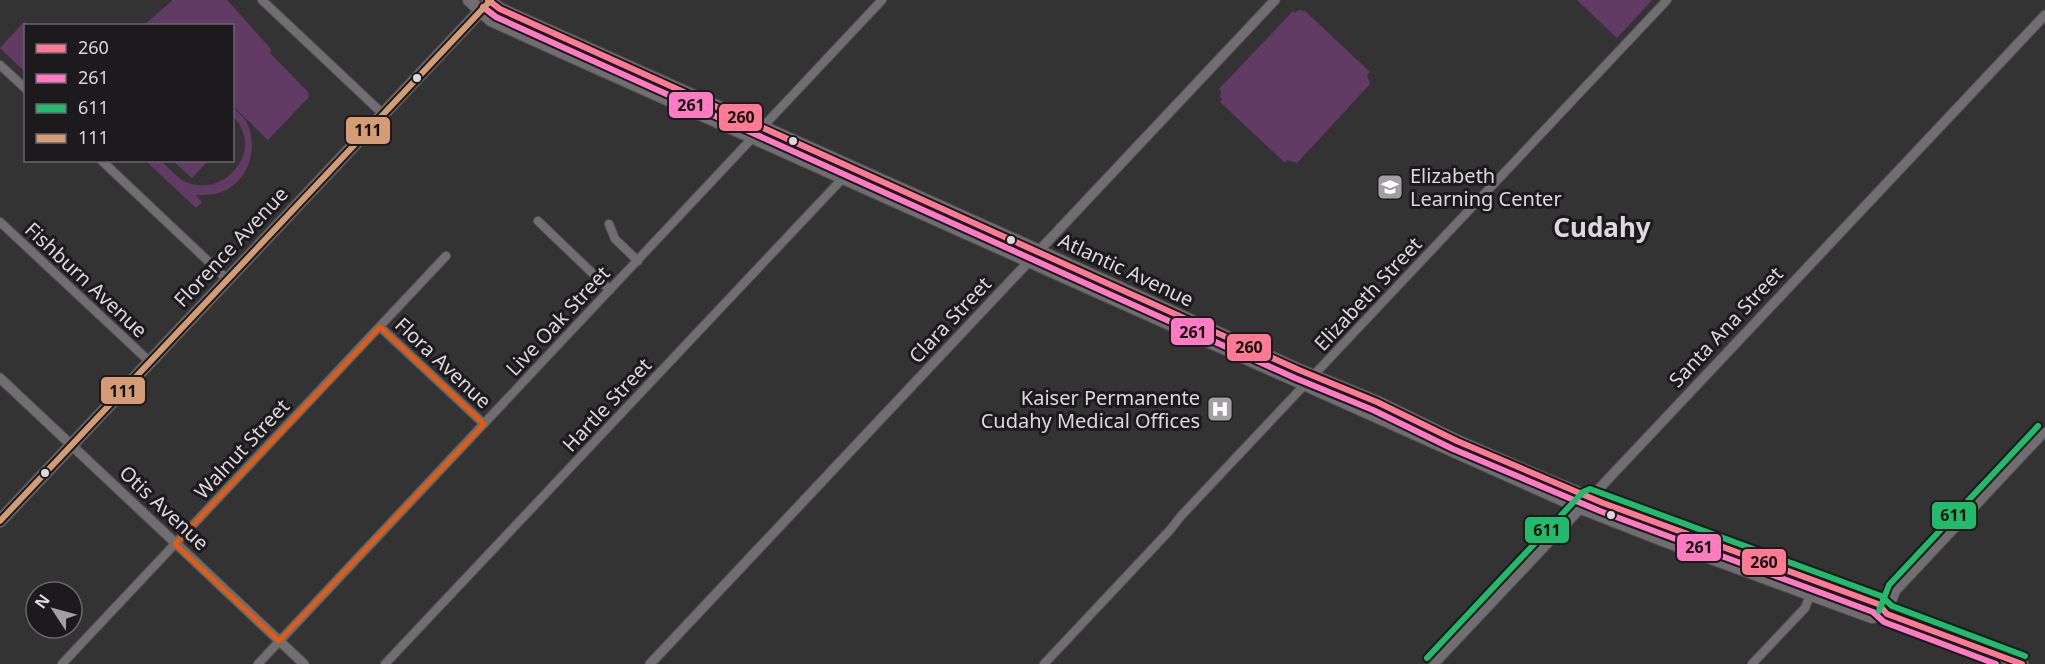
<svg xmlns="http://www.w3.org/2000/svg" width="2045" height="664" font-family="'Noto Sans',sans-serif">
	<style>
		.green { fill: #613b64 }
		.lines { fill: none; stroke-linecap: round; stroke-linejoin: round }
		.minor-casing { stroke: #525152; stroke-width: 10 }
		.tertiary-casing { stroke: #525152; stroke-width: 11 }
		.primary-casing { stroke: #525152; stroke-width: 14 }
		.minor { stroke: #706e70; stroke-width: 8 }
		.tertiary { stroke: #706e70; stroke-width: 9 }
		.primary { stroke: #706d70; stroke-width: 12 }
		.bus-1-casing { stroke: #1c1a1c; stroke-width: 10 }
		.bus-2-casing { stroke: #1c1a1c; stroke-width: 10 }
		.bus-3-casing { stroke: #1c1a1c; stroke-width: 10 }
		.bus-4-casing { stroke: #1c1a1c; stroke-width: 10 }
		.bus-1 { stroke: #fe7a93; stroke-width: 6 }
		.bus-2 { stroke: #fe7ac1; stroke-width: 6 }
		.bus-3 { stroke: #20bc6c; stroke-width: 6 }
		.bus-4 { stroke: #d39c74; stroke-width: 6 }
		.marked { fill: none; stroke: #e8590c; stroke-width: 4.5; stroke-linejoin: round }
		.bus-dot { fill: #dbd9db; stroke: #1c1a1c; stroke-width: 2 }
		.labels { text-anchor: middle; stroke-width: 6; stroke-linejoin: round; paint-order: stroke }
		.poi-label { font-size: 20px; fill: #dbd9db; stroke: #1c1a1c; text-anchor: start }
		.street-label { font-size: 20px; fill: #dbd9db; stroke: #1c1a1c }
		.district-label { font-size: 26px; font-weight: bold; fill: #dbd9db; stroke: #1c1a1c }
		.line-badge { stroke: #1c1a1c; stroke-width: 2 }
		.pale-badge-label { font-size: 16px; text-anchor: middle; font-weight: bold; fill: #111 }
	</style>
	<rect width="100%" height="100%" fill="#343334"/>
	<path class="green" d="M173,0h54l44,49 -1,4 38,39 1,5 -41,43 -35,-34 -1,-80 -88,-1z
		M1577,0h75l-35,38z
		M1299,10l6,1 65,61 -3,3 3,9 -73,79 -10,-3 -2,3 -65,-61 2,-3 -2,-2 1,-5 -2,-3 74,-78 2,2z
		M24,22l4,3 -2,1 -1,46 -25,-24z
		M233,107c4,5 10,9 13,14 13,24 4,58 -22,70 -9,4 -18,4 -28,4l6,7 -6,6 -50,-47h15c7,6 16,17 25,21 41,17 79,-34 47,-65z
		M173,161h-1h36l-16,17z"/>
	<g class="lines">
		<defs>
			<path id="minor" d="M262,0l121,114
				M0,65l26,24
				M101,160l127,120
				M538,221l72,69
				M0,222l150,140
				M609,224l6,15 23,22
				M380,327l104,97
				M1887,614l9,-23 149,-159
				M62,664l384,-408
				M258,664l624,-664
				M385,664l458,-486 6,-12
				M1044,664l126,-134 11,-14 486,-516
				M1752,664l53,-56 11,-27"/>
			<path id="tertiary" d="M0,378l304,286
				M650,664l625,-664
				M1434,664l611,-649"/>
			<path id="primary" d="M469,0l22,20 64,29 1026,459 87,34 204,75 15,-3
				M488,0l12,9 539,242 260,119 78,32 80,39 85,37 61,25 275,101 9,10 135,50
				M0,521l484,-514"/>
		</defs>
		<use href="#minor" class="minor-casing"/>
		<use href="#tertiary" class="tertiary-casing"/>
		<use href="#primary" class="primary-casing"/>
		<use href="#minor" class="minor"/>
		<use href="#tertiary" class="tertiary"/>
		<use href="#primary" class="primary"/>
		<defs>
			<path id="bus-1" d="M488,0l12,9 799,361 78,32 80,39 146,62 275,101 9,10 135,50"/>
			<path id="bus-2" d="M483,7l13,10 799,361 78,32 80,39 147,62 273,101 11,10 112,42"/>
			<path id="bus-3" d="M1879,611l10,-26 149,-159
				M1427,658l156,-166 7,-3 291,107 11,10 133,50"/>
			<path id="bus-4" d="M0,521l491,-521"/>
		</defs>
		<use href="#bus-1" class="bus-1-casing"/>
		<use href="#bus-2" class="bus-2-casing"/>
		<use href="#bus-3" class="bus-3-casing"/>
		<use href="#bus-4" class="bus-4-casing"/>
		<use href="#bus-1" class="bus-1"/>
		<use href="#bus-2" class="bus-2"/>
		<use href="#bus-3" class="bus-3"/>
		<use href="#bus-4" class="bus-4"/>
	</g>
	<path class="marked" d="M380,327l104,97 -205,217 -104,-97z"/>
	<defs>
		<symbol id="school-square" viewBox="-11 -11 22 22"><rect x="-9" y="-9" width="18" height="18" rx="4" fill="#a19fa1" stroke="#1c1a1c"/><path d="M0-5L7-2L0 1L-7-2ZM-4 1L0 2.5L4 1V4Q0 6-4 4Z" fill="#fff"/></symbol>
		<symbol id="hospital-square" viewBox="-11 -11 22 22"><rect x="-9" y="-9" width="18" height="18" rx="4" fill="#a19fa1" stroke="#1c1a1c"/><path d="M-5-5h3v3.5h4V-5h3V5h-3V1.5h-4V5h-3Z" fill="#fff"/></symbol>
	</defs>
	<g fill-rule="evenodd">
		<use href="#school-square" x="1375" y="172" width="30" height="30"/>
		<use href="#hospital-square" x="1205" y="394" width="30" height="30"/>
	</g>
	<g class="bus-dot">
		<circle cx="417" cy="78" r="5"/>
		<circle cx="793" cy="141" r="5"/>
		<circle cx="1011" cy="240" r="5"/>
		<circle cx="45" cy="473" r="5"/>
		<circle cx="1611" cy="515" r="5"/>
	</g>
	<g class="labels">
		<g class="poi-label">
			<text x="1410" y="183">Elizabeth<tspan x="1410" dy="23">Learning Center</tspan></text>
			<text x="1200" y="405" text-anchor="end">Kaiser Permanente<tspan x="1200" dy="23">Cudahy Medical Offices</tspan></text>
		</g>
		<g class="street-label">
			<text transform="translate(231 247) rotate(-47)" y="7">Florence Avenue</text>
			<text transform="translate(1126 270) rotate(25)" y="7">Atlantic Avenue</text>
			<text transform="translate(86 280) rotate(43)" y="7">Fishburn Avenue</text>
			<text transform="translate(1368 294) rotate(-47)" y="7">Elizabeth Street</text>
			<text transform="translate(950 320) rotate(-47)" y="7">Clara Street</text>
			<text transform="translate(558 321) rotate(-47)" y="7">Live Oak Street</text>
			<text transform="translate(1726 327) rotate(-47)" y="7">Santa Ana Street</text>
			<text transform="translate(443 363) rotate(43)" y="7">Flora Avenue</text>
			<text transform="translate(607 405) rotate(-47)" y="7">Hartle Street</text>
			<text transform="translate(242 449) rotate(-47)" y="7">Walnut Street</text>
			<text transform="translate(164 508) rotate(43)" y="7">Otis Avenue</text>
		</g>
		<g class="district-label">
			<text x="1602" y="237">Cudahy</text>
		</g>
	</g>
	<g class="line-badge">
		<rect x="668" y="91" width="46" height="28" rx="6" fill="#fe7ac1"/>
		<rect x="718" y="103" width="45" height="29" rx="6" fill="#fe7a93"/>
		<rect x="345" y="116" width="46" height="29" rx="6" fill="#d39c74"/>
		<rect x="1170" y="317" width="45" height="29" rx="6" fill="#fe7ac1"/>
		<rect x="1226" y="333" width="46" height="29" rx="6" fill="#fe7a93"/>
		<rect x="100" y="376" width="46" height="29" rx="6" fill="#d39c74"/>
		<rect x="1931" y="501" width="46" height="29" rx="6" fill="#20bc6c"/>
		<rect x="1524" y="516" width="46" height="28" rx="6" fill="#20bc6c"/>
		<rect x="1676" y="533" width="46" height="29" rx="6" fill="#fe7ac1"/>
		<rect x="1741" y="548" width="46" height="28" rx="6" fill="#fe7a93"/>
	</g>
	<g class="pale-badge-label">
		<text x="691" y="111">261</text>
		<text x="741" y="123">260</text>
		<text x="368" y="136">111</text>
		<text x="1193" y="338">261</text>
		<text x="1249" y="353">260</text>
		<text x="123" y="397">111</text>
		<text x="1954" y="521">611</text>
		<text x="1547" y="536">611</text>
		<text x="1699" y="553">261</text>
		<text x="1764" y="568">260</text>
	</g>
	<rect x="24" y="24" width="210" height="138" fill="#1c1a1c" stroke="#686668" stroke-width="1.5"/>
	<rect x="36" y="44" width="30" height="9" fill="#fe7a93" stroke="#686668" stroke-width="1.5"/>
	<text x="78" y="54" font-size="18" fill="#dbd9db">260</text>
	<rect x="36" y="74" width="30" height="9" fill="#fe7ac1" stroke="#686668" stroke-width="1.5"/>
	<text x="78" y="84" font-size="18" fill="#dbd9db">261</text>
	<rect x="36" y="104" width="30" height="9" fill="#20bc6c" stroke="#686668" stroke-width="1.5"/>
	<text x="78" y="114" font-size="18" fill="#dbd9db">611</text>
	<rect x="36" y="134" width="30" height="9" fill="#d39c74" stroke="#686668" stroke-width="1.5"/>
	<text x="78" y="144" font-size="18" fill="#dbd9db">111</text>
	<g transform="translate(54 610) rotate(306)"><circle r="28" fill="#1c1a1c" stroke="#686668" stroke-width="1.5"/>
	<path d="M0-4.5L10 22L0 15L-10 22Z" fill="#a19fa1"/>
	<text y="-9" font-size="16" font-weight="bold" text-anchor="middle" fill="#dbd9db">N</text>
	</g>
</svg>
